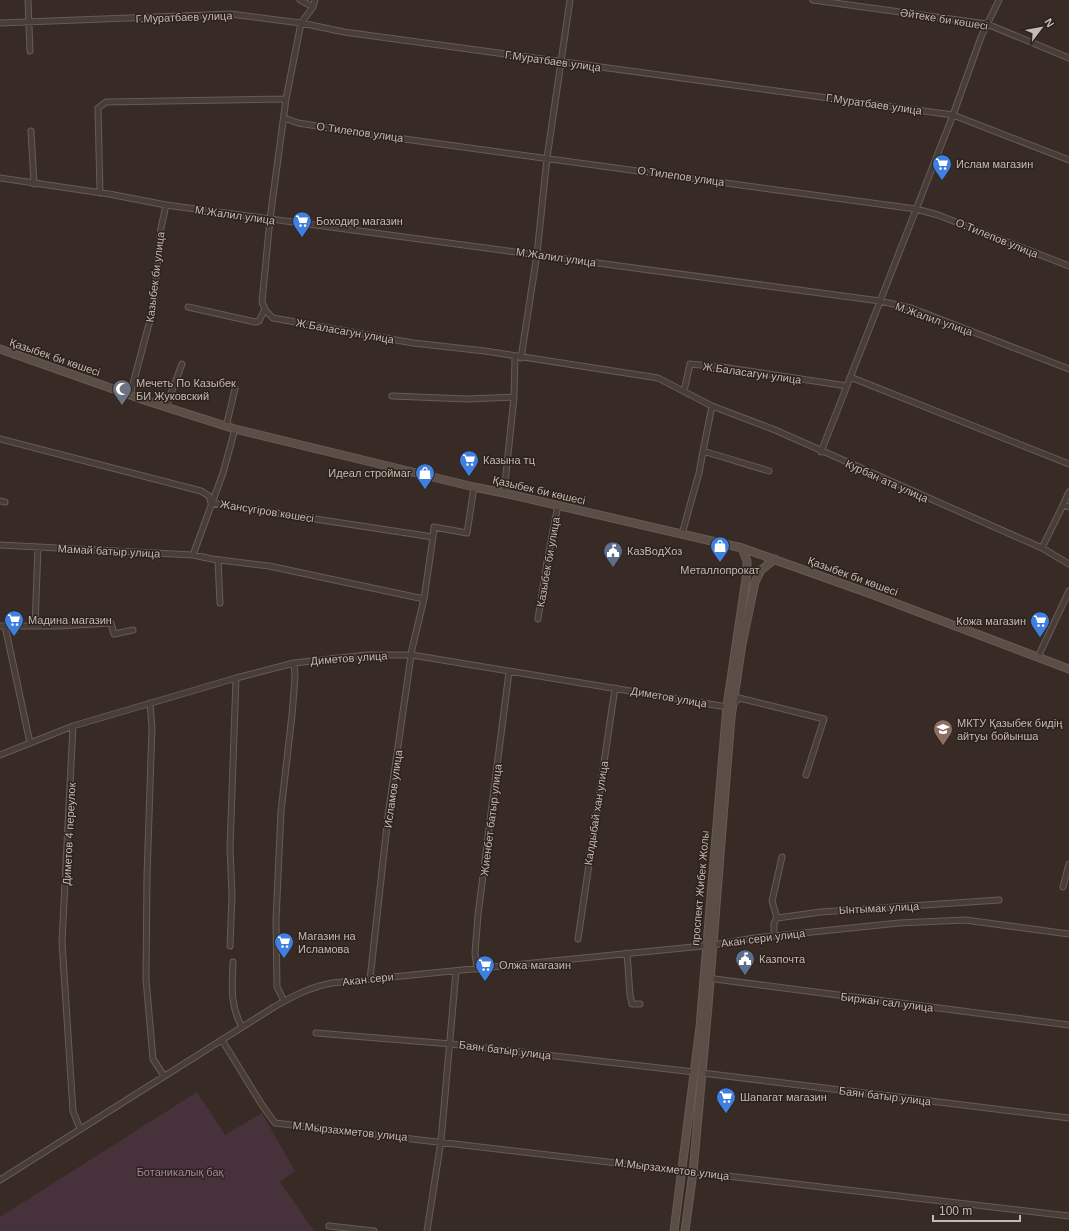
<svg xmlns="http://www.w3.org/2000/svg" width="1069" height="1231" font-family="Helvetica,sans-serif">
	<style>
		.garden { fill: #47323b }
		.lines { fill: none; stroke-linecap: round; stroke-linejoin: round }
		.street-casing { stroke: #675b56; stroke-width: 7 }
		.secondary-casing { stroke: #675b56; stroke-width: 9 }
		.street { stroke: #493d38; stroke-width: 5 }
		.secondary { stroke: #5b4e47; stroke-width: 7 }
		.labels { text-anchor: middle; stroke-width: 3; stroke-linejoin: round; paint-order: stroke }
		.street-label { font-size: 11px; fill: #c5b9b3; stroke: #2e221d }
		.poi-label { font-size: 11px; fill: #c5b9b3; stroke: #2e221d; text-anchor: start }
		.park-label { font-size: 11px; fill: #a183a3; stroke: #2e221d }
	</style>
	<rect width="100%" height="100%" fill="#382a25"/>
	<path class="garden" d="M197,1092l28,43 37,-22 33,58 -15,11 34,49h-314v-14z"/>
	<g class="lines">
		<defs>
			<path id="street" d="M28,0l2,51
				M300,0l13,7
				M315,0l-2,7 -12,16 -15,76 -16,120 -8,83 4,9 7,7 140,25 72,8 173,27 54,28 63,24 267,118 27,16
				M813,0l174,24 82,34
				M0,23l231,-9 70,9 43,9 609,83 116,45
				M284,118l14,5 70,11 548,75 22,6 131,51
				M31,131l3,53
				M0,178l109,16 57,11 714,96 31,7 158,61
				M100,193l-2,-85 8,-6 180,-3
				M188,307l67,15 4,-1 6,-12
				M521,358l16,-104 10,-96 23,-158
				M850,377l219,87
				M684,391l6,-27 32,3 125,19
				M130,395l23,-86 8,-81 5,-23
				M392,396l76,3 46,-2 1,-40
				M166,407l16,-43
				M226,427l9,-38
				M0,439l201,52 8,5 2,7 222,34 1,-10 33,6 7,-46
				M703,451l9,-45
				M821,452l132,-337 28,-78 18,-37
				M504,493l10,-96
				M0,501l5,1
				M1063,505l6,-13
				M682,534l17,-61 4,-22 66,20
				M0,545l193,10 19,4 57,7 155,33
				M1042,548l21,-43 6,2
				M193,555l30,-82 12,-44
				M218,560l2,43
				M538,619l9,-57 11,-57
				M0,626h58l53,-3 3,11 19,-4
				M5,626l25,117
				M35,626l3,-79
				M1038,657l31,-66
				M150,703l2,24 -5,149 -1,103 7,80 11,17
				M73,726l-11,216 11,169 7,18
				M0,755l73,-29 163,-48 58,-15 72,-8h46l309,51h11l7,-8 85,21 -18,56
				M1063,887l6,-23
				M777,918l-5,-17 10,-44
				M774,936v-13l3,-5 44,-6 178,-12
				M578,939l37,-251
				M230,946l2,-51 -2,-47 6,-170
				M627,953l3,42 2,9h8
				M233,962c-1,24 -3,44 9,65
				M477,969l-2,-16 3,-38 31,-243
				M707,978l362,47
				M370,979l18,-163 24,-167 12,-50 9,-62
				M284,1001l-7,-14 -1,-67 5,-109 11,-96 3,-38 -1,-14
				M316,1033l135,11 243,28
				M222,1040l40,65 13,18 794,93
				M702,1073l367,45
				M0,1180l274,-173c19,-11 36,-20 58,-24l381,-38 41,-7 145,-15 66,-3 104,14
				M329,1226l45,5
				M427,1231l14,-90 15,-170"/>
			<path id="secondary" d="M0,349l150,53 85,27 239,58 30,6 238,55 129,46 198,75
				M674,1231l26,-204 27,-321 20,-134v-11l-5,-13
				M685,1231l8,-59 15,-166 23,-289 11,-73 13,-62 6,-12 14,-11"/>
		</defs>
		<use href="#street" class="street-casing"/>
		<use href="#secondary" class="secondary-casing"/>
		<use href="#street" class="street"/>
		<use href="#secondary" class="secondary"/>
	</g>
	<defs>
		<symbol id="supermarket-pin" viewBox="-11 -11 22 30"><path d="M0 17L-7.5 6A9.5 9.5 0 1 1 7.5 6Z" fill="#3f7fe0" stroke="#2e221d"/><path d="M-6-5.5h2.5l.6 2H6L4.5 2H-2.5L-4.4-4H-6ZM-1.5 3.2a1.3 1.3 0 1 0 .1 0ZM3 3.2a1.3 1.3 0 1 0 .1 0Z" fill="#fff"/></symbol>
		<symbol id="mosque-pin" viewBox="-11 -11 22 30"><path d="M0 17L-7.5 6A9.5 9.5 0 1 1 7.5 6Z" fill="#6b7280" stroke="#2e221d"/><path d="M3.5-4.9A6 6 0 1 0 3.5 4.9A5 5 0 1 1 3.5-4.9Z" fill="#fff"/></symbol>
		<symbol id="shop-pin" viewBox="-11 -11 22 30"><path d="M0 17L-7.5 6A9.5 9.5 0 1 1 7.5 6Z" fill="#3f7fe0" stroke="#2e221d"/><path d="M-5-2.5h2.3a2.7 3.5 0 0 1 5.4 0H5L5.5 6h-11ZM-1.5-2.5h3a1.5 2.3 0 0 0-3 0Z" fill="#fff"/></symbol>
		<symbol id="civic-pin" viewBox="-11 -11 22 30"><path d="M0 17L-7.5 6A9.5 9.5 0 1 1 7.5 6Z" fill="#5c6f8a" stroke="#2e221d"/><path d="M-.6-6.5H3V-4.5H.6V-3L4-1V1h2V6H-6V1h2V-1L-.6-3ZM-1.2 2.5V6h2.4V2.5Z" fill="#fff"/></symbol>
		<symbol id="university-pin" viewBox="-11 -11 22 30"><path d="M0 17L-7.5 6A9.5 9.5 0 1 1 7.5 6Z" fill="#8d6e63" stroke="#2e221d"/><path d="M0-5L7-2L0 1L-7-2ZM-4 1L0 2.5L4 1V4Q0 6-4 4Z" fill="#fff"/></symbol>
	</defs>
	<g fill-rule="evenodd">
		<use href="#supermarket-pin" x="931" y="153" width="22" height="30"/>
		<use href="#supermarket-pin" x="291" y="210" width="22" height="30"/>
		<use href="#mosque-pin" x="111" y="378" width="22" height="30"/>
		<use href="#supermarket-pin" x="458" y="449" width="22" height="30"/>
		<use href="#shop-pin" x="414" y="462" width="22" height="30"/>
		<use href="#shop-pin" x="709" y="535" width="22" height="30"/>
		<use href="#civic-pin" x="602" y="540" width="22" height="30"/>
		<use href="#supermarket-pin" x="3" y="609" width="22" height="30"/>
		<use href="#supermarket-pin" x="1029" y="610" width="22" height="30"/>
		<use href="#university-pin" x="932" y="718" width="22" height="30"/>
		<use href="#supermarket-pin" x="273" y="931" width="22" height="30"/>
		<use href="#civic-pin" x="734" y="948" width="22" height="30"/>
		<use href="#supermarket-pin" x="474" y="954" width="22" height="30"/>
		<use href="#supermarket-pin" x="715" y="1086" width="22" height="30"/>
	</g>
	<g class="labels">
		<g class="street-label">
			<text transform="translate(184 17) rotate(-2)" y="4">Г.Муратбаев улица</text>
			<text transform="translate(944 19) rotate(9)" y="4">Әйтеке би көшесі</text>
			<text transform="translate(553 61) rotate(8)" y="4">Г.Муратбаев улица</text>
			<text transform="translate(874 104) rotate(8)" y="4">Г.Муратбаев улица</text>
			<text transform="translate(360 132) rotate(8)" y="4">О.Тилепов улица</text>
			<text transform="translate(681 176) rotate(8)" y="4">О.Тилепов улица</text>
			<text transform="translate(235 215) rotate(8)" y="4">М.Жалил улица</text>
			<text transform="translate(997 238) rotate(22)" y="4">О.Тилепов улица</text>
			<text transform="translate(556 257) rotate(8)" y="4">М.Жалил улица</text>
			<text transform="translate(155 277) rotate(-83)" y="4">Казыбек би улица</text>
			<text transform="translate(934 319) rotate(19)" y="4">М.Жалил улица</text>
			<text transform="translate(345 331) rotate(10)" y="4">Ж.Баласагун улица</text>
			<text transform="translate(55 357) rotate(19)" y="4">Қазыбек би көшесі</text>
			<text transform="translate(752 373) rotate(8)" y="4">Ж.Баласагун улица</text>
			<text transform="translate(887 481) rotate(24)" y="4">Курбан ата улица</text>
			<text transform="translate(539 490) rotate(13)" y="4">Қазыбек би көшесі</text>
			<text transform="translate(267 511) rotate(9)" y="4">Жансүгіров көшесі</text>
			<text transform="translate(109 551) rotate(3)" y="4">Мамай батыр улица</text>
			<text transform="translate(548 562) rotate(-80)" y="4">Казыбек би улица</text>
			<text transform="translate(853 576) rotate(20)" y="4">Қазыбек би көшесі</text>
			<text transform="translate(349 658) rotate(-4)" y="4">Диметов улица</text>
			<text transform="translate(669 697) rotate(10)" y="4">Диметов улица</text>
			<text transform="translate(393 789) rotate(-82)" y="4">Исламов улица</text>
			<text transform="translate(596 813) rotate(-81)" y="4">Калдыбай хан улица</text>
			<text transform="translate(491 820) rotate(-83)" y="4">Жиенбет батыр улица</text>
			<text transform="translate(69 834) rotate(-87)" y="4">Диметов 4 переулок</text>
			<text transform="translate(700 888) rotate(-85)" y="4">проспект Жибек Жолы</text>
			<text transform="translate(879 908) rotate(-3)" y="4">Ынтымак улица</text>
			<text transform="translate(763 938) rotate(-7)" y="4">Акан сери улица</text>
			<text transform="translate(368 979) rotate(-6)" y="4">Акан сери</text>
			<text transform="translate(887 1002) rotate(7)" y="4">Биржан сал улица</text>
			<text transform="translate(505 1050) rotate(7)" y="4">Баян батыр улица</text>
			<text transform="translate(885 1096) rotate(7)" y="4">Баян батыр улица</text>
			<text transform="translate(350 1131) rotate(6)" y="4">М.Мырзахметов улица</text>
			<text transform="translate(672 1169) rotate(7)" y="4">М.Мырзахметов улица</text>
		</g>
		<g class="poi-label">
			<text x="956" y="168">Ислам магазин</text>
			<text x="316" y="225">Боходир магазин</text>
			<text x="136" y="387">Мечеть По Казыбек<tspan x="136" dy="13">БИ Жуковский</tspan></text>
			<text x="483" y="464">Казына тц</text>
			<text x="411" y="477" text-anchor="end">Идеал строймаг</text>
			<text x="627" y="555">КазВодХоз</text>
			<text x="720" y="574" text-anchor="middle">Металлопрокат</text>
			<text x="28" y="624">Мадина магазин</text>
			<text x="1026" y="625" text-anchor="end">Кожа магазин</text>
			<text x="957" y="727">МКТУ Қазыбек бидің<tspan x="957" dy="13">айтуы бойынша</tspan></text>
			<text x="298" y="940">Магазин на<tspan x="298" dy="13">Исламова</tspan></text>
			<text x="759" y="963">Казпочта</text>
			<text x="499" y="969">Олжа магазин</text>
			<text x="740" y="1101">Шапагат магазин</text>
		</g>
		<g class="park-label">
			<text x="180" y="1176">Ботаникалық бақ</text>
		</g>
	</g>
	<g transform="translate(1041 28) rotate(58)" stroke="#2e221d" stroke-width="3" paint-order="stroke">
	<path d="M0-3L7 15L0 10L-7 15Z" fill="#c5b9b3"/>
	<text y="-6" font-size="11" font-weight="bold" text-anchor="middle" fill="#c5b9b3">N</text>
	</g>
	<path d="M933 1215v6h87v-6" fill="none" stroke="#c5b9b3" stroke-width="2"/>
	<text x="939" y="1215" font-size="12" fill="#c5b9b3" stroke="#2e221d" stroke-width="3" paint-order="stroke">100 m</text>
</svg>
